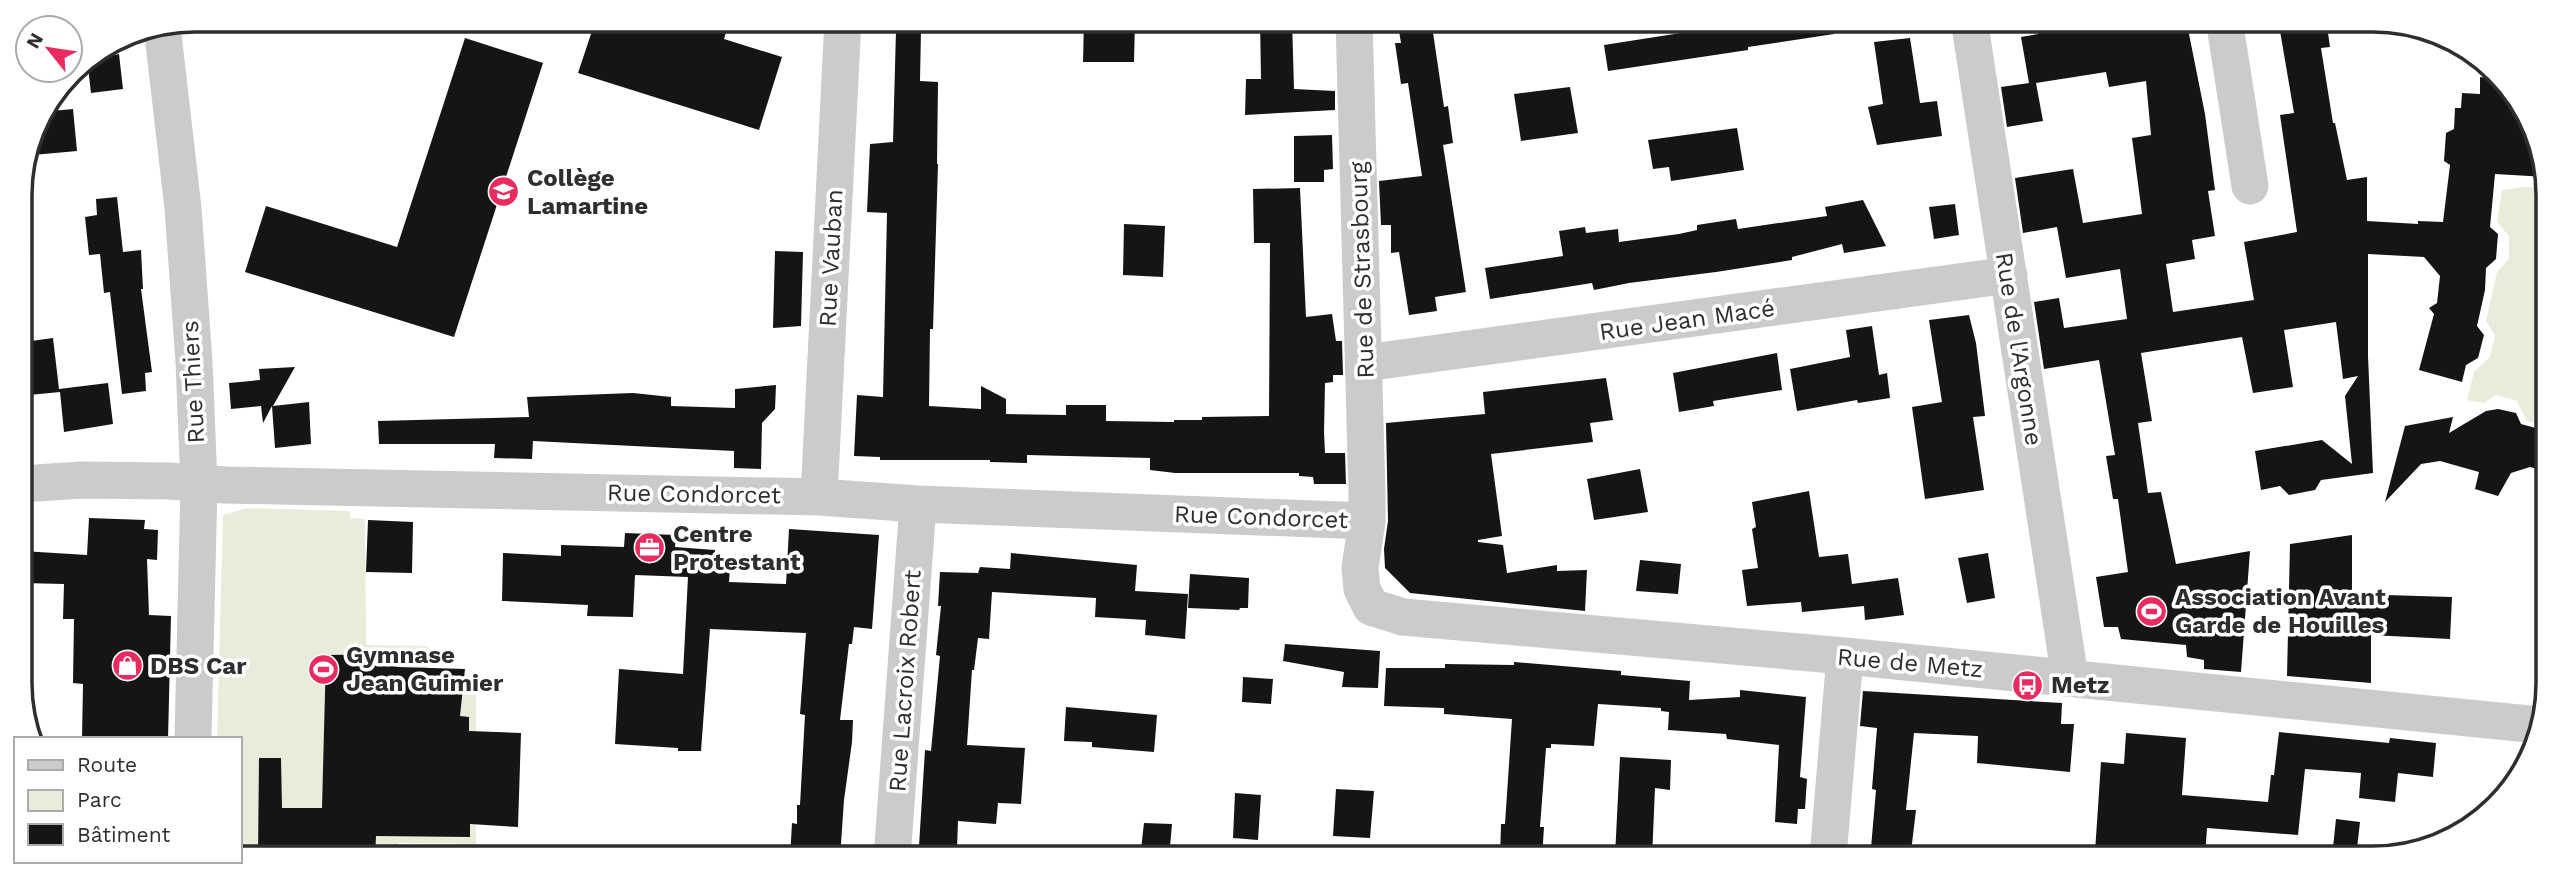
<svg xmlns="http://www.w3.org/2000/svg" width="2567" height="877" font-family="'Work Sans',sans-serif">
	<style>
		.green { fill: #e7ecdb }
		.building { fill: #151515 }
		.lines { fill: none; stroke-linecap: round; stroke-linejoin: round }
		.street { stroke: #cbcbcb; stroke-width: 37 }
		.labels { text-anchor: middle; stroke-width: 7; stroke-linejoin: round; paint-order: stroke }
		.poi-label { font-size: 24px; font-weight: bold; fill: #2e2e2e; stroke: #fff; text-anchor: start }
		.street-label { font-size: 24px; fill: #2e2e2e; stroke: #fff }
		.rim { fill: none; stroke: #2e2e2e; stroke-width: 3.5 }
	</style>
	<rect width="100%" height="100%" fill="#fff"/>
	<path class="green" d="M2525,187h21l-3,238 -16,-4 -10,-20 -21,-6 -12,8 -17,-3 7,-28 16,-15 5,-22 -9,-14 11,-49 12,-13v-23l-12,-14 5,-32z
		M247,508l103,3v7l15,1 1,126 62,1 -1,45 49,2v151l-78,-1 -1,15h-157v-119h-23l6,-224z"/>
	<path class="building" d="M596,19h134l-6,20 58,18 -23,73 -181,-57z
		M1260,19h32l2,70 41,2v19l-90,5 1,-36h15z
		M1397,19h34l13,88 4,-1 5,37 -10,2 23,147 -31,5 2,14 -28,4 -10,-63 -8,1v-28h-10l-2,-44 43,-5 -14,-93 -7,1 -6,-41h6z
		M1745,19h88l1,15 -86,13v3l-140,21 -4,-26 141,-22z
		M2072,19h114l19,95 10,76 -7,1 7,45 -23,4 3,19 -29,5 7,48 81,-12 -10,-58 53,-10 -17,-117 14,-2 -16,-94h48l4,28 -9,1 12,75h2l12,57 20,-3v44l51,3v-3l25,1 7,-57 -6,-4 2,-28 8,-4 1,-21h6l1,-15 18,1v-17l25,3 41,91v6l-51,-3 -5,53 8,7 -2,25 -10,9 -1,22 -8,36 7,9 -6,23 -12,7 -4,17 -43,-12 15,-56 -5,-6 8,-5 3,-27 -16,-19 -56,-3v102l5,117 -52,7 -6,10 -26,5 -9,-9 -19,4 -6,-39 67,-11 30,24 -7,-68 13,-20 -15,3 -7,-57 -52,8 9,57 -40,6 -11,-56 -101,16 11,68 -14,2 10,70 13,-1 15,72 74,-13 -9,121 -37,-3v-9l-17,-3 -1,-12 -65,-6 -3,-12h-14l-8,-50 32,-5 -10,-73h-5l-7,-43 9,-1 -16,-95 -55,9 -10,-67 25,-4 5,30 63,-9 -7,-50 -54,9 -9,-51 -34,6 -8,-55 58,-9 10,54 59,-9 -10,-76 19,-3 -5,-54 -37,6 -3,-15 -70,11 7,38 -36,6 -6,-40 28,-4 -8,-46 17,-3 -1,-9z
		M1084,20l51,1 -1,41h-51z
		M896,30h25l-1,51 18,1 -1,82h1l-5,165h-3l-1,77 52,3v-23l25,13v15l60,1v-10h40v16l68,1v-2h28v-3l67,-1 1,-173h-16l-1,-54 47,-1 6,129 26,-3 4,27h6l1,34h-10v7l-8,1 -1,49 1,21h20l1,31h-32l-1,-7 -14,-1v-3h-124l-25,-3v-12l-123,-3v8l-37,-1v-2h-110v-3l-26,-1 3,-61 26,2 4,-184 -20,-1 3,-68 23,-2z
		M465,38l78,25 -89,274 -209,-65 21,-66 131,41z
		M1910,38l10,65 17,-2 5,35 -65,9 -9,-38 15,-3 -9,-62z
		M113,41l2,14 4,-1 4,35 -32,4 -4,-35z
		M1570,87l8,46 -57,8 -7,-47z
		M73,109l4,42 -44,4 -2,-15 10,-28z
		M1737,128l7,42 -73,11 -2,-14 -16,2 -5,-29z
		M1332,135l1,34 -9,1v12h-30v-46z
		M117,197l6,55 18,-2 2,39h-2l11,83 -7,1 1,18 -24,3 -12,-102 -6,1 -4,-39 -11,1 -4,-38 12,-2 -1,-16z
		M1863,200l23,46 -42,7 -2,-9 -50,13v3l-76,12 -87,11 -35,7 -2,-7 -102,16 -5,-31 78,-12 -4,-25 26,-4 1,6 32,-4 1,13 60,-8 18,-4v-5l39,-6 2,10 89,-13 -2,-9z
		M1955,204l4,31 -25,4 -5,-32z
		M1124,224l41,2 -2,51 -40,-2z
		M775,251l28,1 -2,74 -28,2z
		M1969,315l7,28 9,73 -12,1 11,73 -59,9 -13,-92 30,-5 -13,-82z
		M1872,326l7,49 8,-2 3,25 -32,5 -1,-3 -60,11 -7,-42 60,-12 -4,-27z
		M53,338l6,51 49,-6 5,41 -49,8 -4,-40 -31,3 -5,-53z
		M1777,353l5,37 -69,11 1,5 -35,6 -6,-39z
		M295,367l-22,39 36,-4 2,42 -36,4 -3,-42 -9,17 -2,-17 -30,3 -2,-26 31,-3 -1,-11z
		M1606,378l7,42 -23,3 3,19 -102,12 11,82 -24,4v2l25,3 4,28 50,-8v6l30,-1 -2,41 -175,-18 -25,-25 -1,-19 4,-28 -2,-98 99,-9 -2,-22z
		M776,385l-1,24 -13,14 -1,46 -27,-1v-17l-201,-10 -1,18 -38,-1 1,-14h-116l-1,-23 151,-4 -2,-20 106,-4 38,4v9l64,2v-19z
		M2498,409l18,4 5,11 22,6 -1,40 -12,-3 -19,6 -13,23 -23,-7 4,-17 -39,-11 -19,3 -36,38 20,-76 48,-9 -4,16 37,-22z
		M1640,469l8,43 -54,8 -7,-41z
		M1809,491l10,66 29,-3 4,30 46,-6 6,37 -39,5 -1,-14 -62,6 -1,-10 -54,4 -5,-36 16,-2 -6,-39 4,-2 -4,-25z
		M89,518l56,2 -1,9 14,1 -1,30 -10,-1 2,56 22,1 -3,123h-86l1,-55 -10,-1 1,-64h-11l1,-35 -42,-1v-32l65,4z
		M368,520l45,2 -1,51 -46,-1z
		M789,529l90,6 -7,94 -18,-2 -2,17h-3l-9,76h13l-1,22 -8,58 -4,58h-50l2,-35 5,1v-19h3l5,-90 -5,-1 6,-81 -96,-4 -9,122h-23v-3l-63,-4 4,-75 64,5 5,-97 -53,-2 -2,42 -46,-1 1,-11 -86,-4 1,-48 58,3v-11l63,2 1,-14 51,2 -1,12 40,3 -1,17 16,1 -1,14 57,2z
		M2352,535v59l100,3 -2,42 -79,-4v48l-84,-7 3,-132z
		M1011,553l126,12 -2,26 53,3 -3,45 -40,-4 1,-15 -51,-3 1,-19 -104,-6 -3,47 -11,-1 -4,32h-2l-5,75 58,3 -4,56 -23,-1 -2,21 -38,-3 -1,28 -38,-3 6,-96 6,1 9,-95 -4,-1 5,-49h-3l2,-34 38,1 2,-6 30,2z
		M1988,553l7,45 -28,5 -9,-45z
		M1640,560l41,4 -3,30 -42,-3z
		M1190,574l59,4 -1,30h-8l-1,2 -51,-2z
		M1285,644l95,7 -2,37 -36,-1 2,-15 -61,-11z
		M396,654l1,13 68,2 -5,47 9,1v14l52,2 -3,94 -48,-3v13l-94,-1 -1,22h-117l1,-100h22l1,50h40l4,-153z
		M1514,662l107,9v4l69,6 -1,19 51,-3v-7l66,7 -6,80 7,2 -2,30h-7l-1,15 -22,-2 4,-77 -52,-6 -1,-5 -58,-4 1,-18 -8,-1v-3l-63,-4 -4,42 -43,-2v4h-5l-6,79h4l-2,31h-42l1,-34h4l7,-105 -68,-5v-6l-60,-2 2,-38h59v-4l69,1z
		M1243,677l30,2 -2,25 -29,-2z
		M1863,691l199,12 -1,21h13l-4,48 -93,-9 1,-27 -64,-3 -8,77h10l-5,42 -40,-4 5,-58 -4,-1 5,-61 -17,-2z
		M1066,707l91,8 -3,37 -62,-5v-5l-28,-1z
		M2279,732l110,11 1,-5 46,5 -3,34 -35,-4 -3,29 -36,-4 2,-25 -56,-4 -7,66 -91,-7 -2,29h-58l-52,-5 6,-90 23,2 2,-31 60,5 -4,57 86,7 3,-27h3z
		M1620,757l51,3 -1,30 -15,-2 -3,70 -37,-2z
		M1336,789l38,2 -4,47 -37,-2z
		M1235,793l26,2 -3,45 -25,-2z
		M2336,819l24,3 -4,35h-24z
		M1144,823l28,1 -3,34h-29z"/>
	<g class="lines">
		<path class="street" d="M1354,19l13,475v27l-7,47 2,21 9,18 32,10 442,39 694,69
			M1969,19l101,659
			M2224,19l26,167
			M162,26l21,182 11,154 5,122 -6,255
			M1365,363l644,-88
			M21,484l61,-4 86,1 57,4 594,12 99,7 449,17
			M819,497l24,-478
			M1828,857l17,-201
			M892,858l26,-354"/>
	</g>
	<defs>
		<symbol id="school-disc" viewBox="-11 -11 22 22"><circle r="9.5" fill="#e92b60" stroke="#fff"/><path d="M0-5L7-2L0 1L-7-2ZM-4 1L0 2.5L4 1V4Q0 6-4 4Z" fill="#fff"/></symbol>
		<symbol id="office-disc" viewBox="-11 -11 22 22"><circle r="9.5" fill="#e92b60" stroke="#fff"/><path d="M-6-3h4V-5.5h4V-3h4V5H-6ZM-1-4.5V-3h2v-1.5ZM-6 0V1H6V0Z" fill="#fff"/></symbol>
		<symbol id="stadium-disc" viewBox="-11 -11 22 22"><circle r="9.5" fill="#e92b60" stroke="#fff"/><path d="M0-5a6.5 5 0 1 0 0 10a6.5 5 0 1 0 0-10ZM-3.5-1.8h7v3.6h-7Z" fill="#fff"/></symbol>
		<symbol id="shop-disc" viewBox="-11 -11 22 22"><circle r="9.5" fill="#e92b60" stroke="#fff"/><path d="M-5-2.5h2.3a2.7 3.5 0 0 1 5.4 0H5L5.5 6h-11ZM-1.5-2.5h3a1.5 2.3 0 0 0-3 0Z" fill="#fff"/></symbol>
		<symbol id="bus-disc" viewBox="-11 -11 22 22"><circle r="9.5" fill="#e92b60" stroke="#fff"/><path d="M-5-6H5V4H4V6H2V4H-2V6H-4V4H-5ZM-3.5-4V0h7V-4ZM-3.5 1.2v1.5H-2V1.2ZM2 1.2v1.5H3.5V1.2Z" fill="#fff"/></symbol>
	</defs>
	<g fill-rule="evenodd">
		<use href="#school-disc" x="486" y="174" width="35" height="35"/>
		<use href="#office-disc" x="632" y="530" width="35" height="35"/>
		<use href="#stadium-disc" x="2134" y="594" width="35" height="35"/>
		<use href="#shop-disc" x="110" y="648" width="35" height="35"/>
		<use href="#stadium-disc" x="306" y="652" width="35" height="35"/>
		<use href="#bus-disc" x="2010" y="668" width="35" height="35"/>
	</g>
	<g class="labels">
		<g class="poi-label">
			<text x="527" y="186">Collège<tspan x="527" dy="28">Lamartine</tspan></text>
			<text x="673" y="542">Centre<tspan x="673" dy="28">Protestant</tspan></text>
			<text x="2175" y="605">Association Avant<tspan x="2175" dy="28">Garde de Houilles</tspan></text>
			<text x="346" y="663">Gymnase<tspan x="346" dy="28">Jean Guimier</tspan></text>
			<text x="150" y="674">DBS Car</text>
			<text x="2051" y="693">Metz</text>
		</g>
		<g class="street-label">
			<text transform="translate(831 258) rotate(-87)" y="8">Rue Vauban</text>
			<text transform="translate(1362 270) rotate(-92)" y="8">Rue de Strasbourg</text>
			<text transform="translate(1687 320) rotate(-8)" y="8">Rue Jean Macé</text>
			<text transform="translate(2019 349) rotate(81)" y="8">Rue de l'Argonne</text>
			<text transform="translate(193 382) rotate(-93)" y="8">Rue Thiers</text>
			<text transform="translate(694 494) rotate(1)" y="8">Rue Condorcet</text>
			<text transform="translate(1261 517) rotate(2)" y="8">Rue Condorcet</text>
			<text transform="translate(1910 663) rotate(5)" y="8">Rue de Metz</text>
			<text transform="translate(905 681) rotate(-86)" y="8">Rue Lacroix Robert</text>
		</g>
	</g>
	<path d="M0 0H2567V877H0ZM195 32H2373A163 163 0 0 1 2536 195V683A163 163 0 0 1 2373 846H195A163 163 0 0 1 32 683V195A163 163 0 0 1 195 32Z" fill="#fff" fill-rule="evenodd"/>
	<path class="rim" d="M195 32H2373A163 163 0 0 1 2536 195V683A163 163 0 0 1 2373 846H195A163 163 0 0 1 32 683V195A163 163 0 0 1 195 32Z"/>
	<rect x="14" y="737" width="228" height="126" fill="#ffffff" stroke="#ababab" stroke-width="2"/>
	<rect x="28" y="760" width="35" height="10" fill="#cbcbcb" stroke="#ababab" stroke-width="2"/>
	<text x="77" y="772" font-size="21" fill="#2e2e2e">Route</text>
	<rect x="28" y="790" width="35" height="21" fill="#e7ecdb" stroke="#ababab" stroke-width="2"/>
	<text x="77" y="807" font-size="21" fill="#2e2e2e">Parc</text>
	<rect x="28" y="824" width="35" height="21" fill="#151515" stroke="#ababab" stroke-width="2"/>
	<text x="77" y="842" font-size="21" fill="#2e2e2e">Bâtiment</text>
	<g transform="translate(49 49) rotate(300)"><circle r="33" fill="#ffffff" stroke="#ababab" stroke-width="2"/>
	<path d="M0-5L12 26L0 18L-12 26Z" fill="#e92b60"/>
	<text y="-10" font-size="19" font-weight="bold" text-anchor="middle" fill="#2e2e2e">N</text>
	</g>
</svg>
